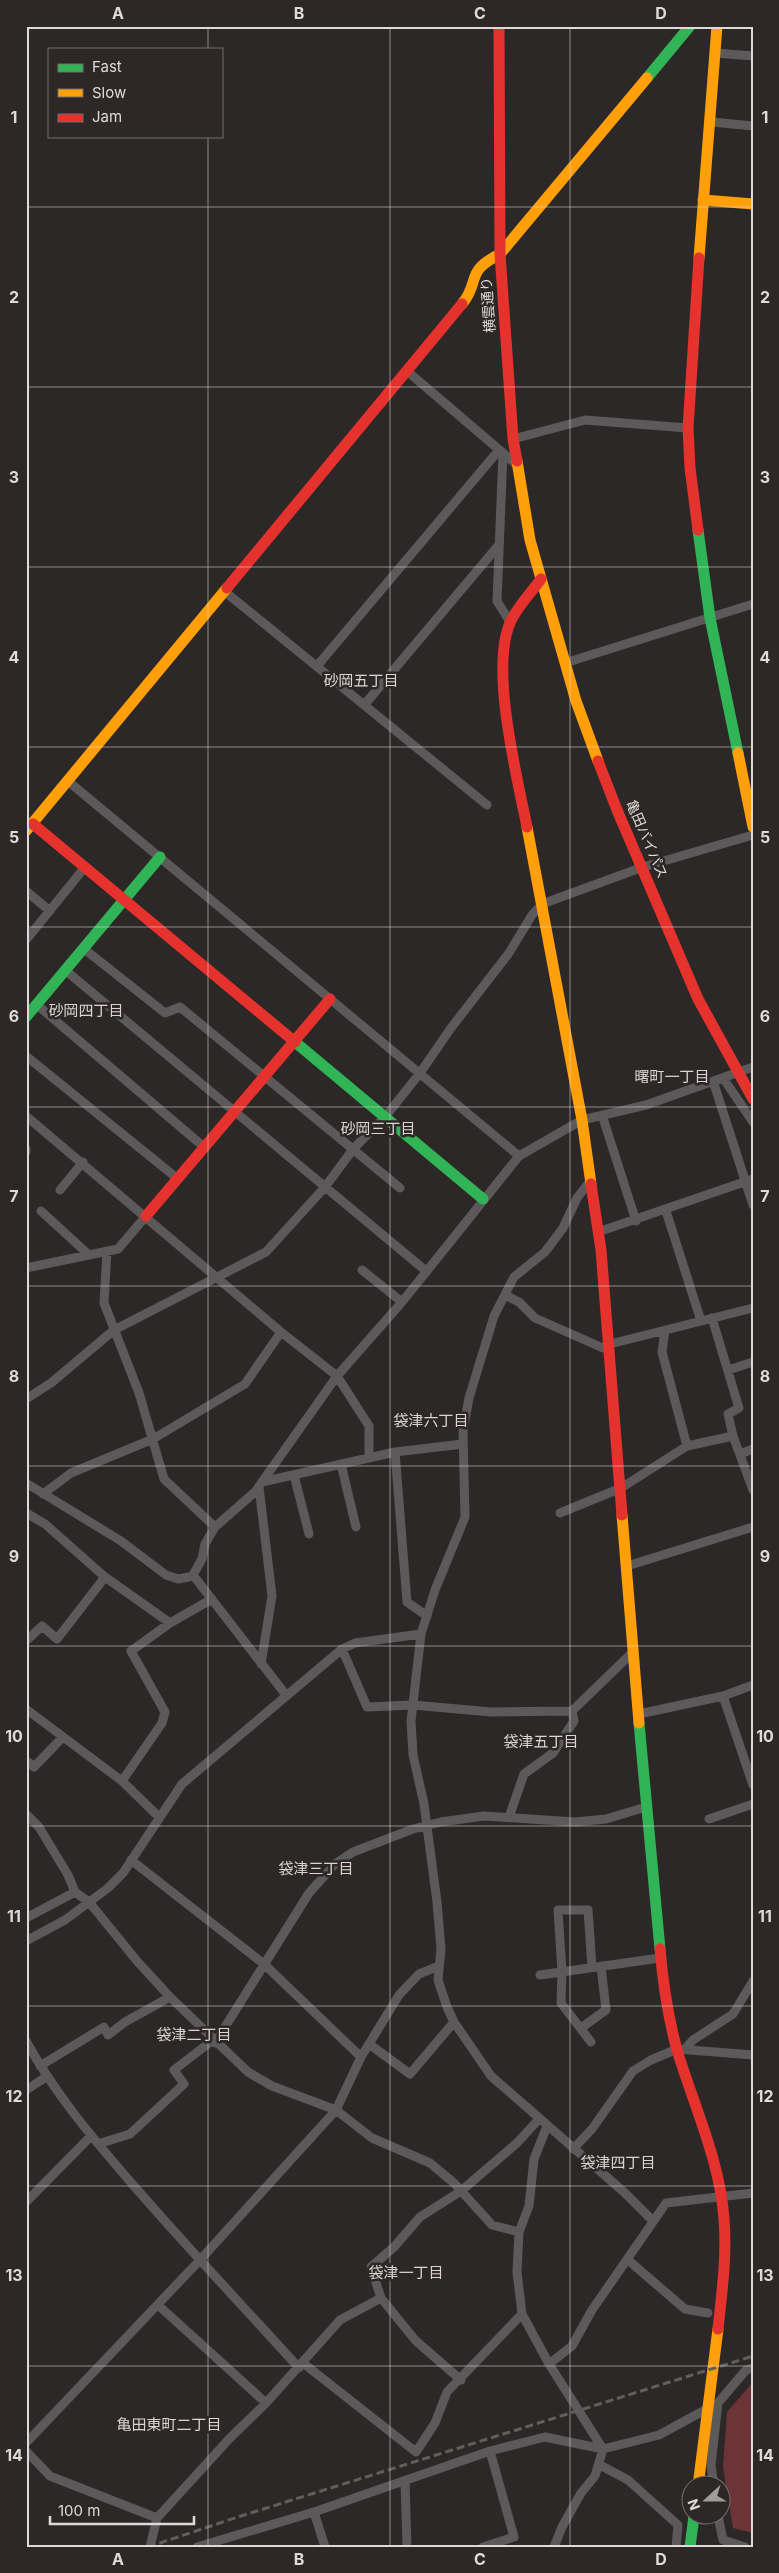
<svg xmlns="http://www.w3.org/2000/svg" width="779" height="2573" font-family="Inter,'Noto Sans JP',sans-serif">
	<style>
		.grass { fill: #6c3436 }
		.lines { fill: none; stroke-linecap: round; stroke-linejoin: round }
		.street { stroke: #5b5959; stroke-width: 9 }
		.fast { stroke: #30b455; stroke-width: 11 }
		.slow { stroke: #ff9f0a; stroke-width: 11 }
		.jam { stroke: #e5322d; stroke-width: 11 }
		.rail { stroke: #615e5e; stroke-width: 3; stroke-dasharray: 8 4; stroke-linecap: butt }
		.grid { fill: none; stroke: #dfdada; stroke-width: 1; stroke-opacity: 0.55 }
		.labels { text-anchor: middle; stroke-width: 5; stroke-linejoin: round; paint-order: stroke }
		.street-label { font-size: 14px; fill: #dfdada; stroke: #2e2727 }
		.neighbourhood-label { font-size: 15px; fill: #ddd3d3; stroke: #2e2727 }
		.neatline { fill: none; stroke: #dfdada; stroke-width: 2 }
		.grid-label { font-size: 16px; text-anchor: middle; font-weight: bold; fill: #dfdada }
	</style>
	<rect width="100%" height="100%" fill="#2d2828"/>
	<path class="grass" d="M753,2382v151l-20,-5 -10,-61 4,-55z"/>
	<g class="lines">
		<path class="street" d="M716,53l37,3
			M712,122l41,4
			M407,371l110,94
			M513,439l72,-19 103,8
			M503,453l-6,148 13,21
			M224,591l263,214
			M565,663l188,-59
			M317,666l182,-216
			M365,704l133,-158
			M69,782l450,374
			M26,891l24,20
			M26,940l59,-73
			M83,948l82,65 15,-6 220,181
			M65,970l361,301
			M36,1004l168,143
			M26,1056l152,123
			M723,1078l30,44
			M713,1081l40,124
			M602,1115l34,106
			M26,1116l255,216 56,44 32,50v32
			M26,1149v3
			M591,1180l-14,18 -14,30 -18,24 -31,25 -20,39 -25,82 -6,33 2,86 -30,73 -14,44 -10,87 2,34 11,49 13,98 4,47 -3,31 9,27 7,15 37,54 134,117 28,28
			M60,1190l23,-28
			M41,1211l48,44
			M666,1211l35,110
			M598,1232l155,-53
			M107,1251l-3,52 35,90 25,86 51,48
			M26,1268l92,-19 28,-33
			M362,1270l40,32
			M505,1295l14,7 16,16 68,30 7,-4 143,-36
			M712,1318l27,90 -11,6 5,22 20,54
			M665,1330l-3,22 25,94
			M728,1370l25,-8
			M26,1399l25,-16 63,-53 152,-78 59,-65 29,-39 31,-31 35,-44 31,-45 58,-75 23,-38 10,-11 101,-37 110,-32
			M395,1452l12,150 20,14
			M740,1454l13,-5
			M341,1464l15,63
			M294,1475l15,59
			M262,1482l133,-30 68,-8
			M26,1483l95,58 45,34 12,4 11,-2 4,-2 9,-16 3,-15 10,-17 40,-35 82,-116 65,-74 117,-146 63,-36 64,-15 107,-38
			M259,1487l13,109 -11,68
			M43,1494l28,-21 82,-34 92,-55 36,-52
			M26,1513l19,11 60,53 65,46
			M560,1513l61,-25 66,-42 46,-10
			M627,1566l126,-39
			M193,1575l93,120
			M26,1641l16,-15 15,13 48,-62
			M342,1649l25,58 46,-2 78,7 81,-1
			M723,1696l30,89
			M26,1709l96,72 37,36
			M639,1714l84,-18 30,-11
			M26,1765l2,-3 6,5 29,-30
			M122,1781l40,-58 3,-11 -34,-61 39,-28 42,-24
			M26,1814l13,13 29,48 7,17 14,10 48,59 33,36 78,75 24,14 64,24 36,28 58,25 24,20 38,42 27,7
			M509,1817l15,-43 29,-21 21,-32 -2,-10 62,-60
			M709,1819l44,-15
			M131,1860l133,104 97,93
			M26,1918l49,-26
			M26,1941l39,-21 43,-32 15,-15 59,-89 160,-135 13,-6 66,-9
			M540,1975l120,-17
			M581,2028l25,-18 -5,-44
			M26,2041c28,51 64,94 102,138 55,64 114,126 171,189
			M591,2042l-30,-39 1,-31 -4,-62h30l4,57
			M215,2043l94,-150 26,-29 18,-12 60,-23 28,-7 43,-6 91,6 31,-3 40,-12
			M369,2044l41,30 44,-52
			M685,2049l8,-9 40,-26 20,-33
			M40,2066l64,-39 4,8 17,-13 45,-25
			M26,2090l20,-13
			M547,2126l-13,33 -5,47 -10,26 -2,40 5,42 27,50 54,85 -8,27 -14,17 -19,34 -8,20
			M98,2144l32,-10 54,-50 -10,-14 39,-30
			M573,2149l19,-20 41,-58 18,-11 26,-11 76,6
			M26,2202l65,-66
			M628,2260l57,49 23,4
			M381,2298l35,43 45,39
			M158,2305l108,98
			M303,2363l113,89 19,-29 12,-31 75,-78
			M549,2364l23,-18 20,-36 74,-107 87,-10
			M26,2443l174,-183 136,-150 25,-53 38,-62 20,-21 20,-8
			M26,2451l24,25 107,42
			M600,2465l28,15 50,45 -2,22
			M405,2481l2,66
			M714,2486l-3,-21 7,-62 28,-33 7,-2
			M314,2512l11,35
			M718,2516l5,24 22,7
			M150,2547l7,-29 73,-80 36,-35 74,-83 41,-22 -10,-31 23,-20 26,-30 41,-26 56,-48 22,-24
			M197,2547l117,-35 176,-61 55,-14 58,12 56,-14 59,-32
			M483,2547l31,-10 -24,-86"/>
		<path class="fast" d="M647,78l43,-52
			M698,530l12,88 28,135
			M26,1017l134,-160
			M295,1042l188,157
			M639,1723l21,226
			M690,2547l4,-31"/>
		<path class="slow" d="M703,200l50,4
			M699,258l18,-232
			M462,304c19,-23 2,-32 38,-50l147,-176
			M517,461l13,79 46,161 22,60
			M738,753l15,74
			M527,827l55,293 9,64
			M26,831l201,-243
			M622,1515l17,208
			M698,2486l20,-157"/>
		<path class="jam" d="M499,26l1,228 13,185 4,22
			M698,530l-8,-62 -2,-40 11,-170
			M227,588l235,-284
			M598,761l19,49 81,189 55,100
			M33,824l262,218
			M527,827c-10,-50 -37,-158 -17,-204 6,-15 21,-30 31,-44
			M591,1184l10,66 21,265
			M146,1216l184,-217
			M660,1949c3,35 8,68 17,101 17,56 43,111 47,169 3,36 -2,73 -6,110"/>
		<path class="rail" d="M148,2547l93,-31 512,-160"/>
	</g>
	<path class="grid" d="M208,26v23M390,26v2521M570,26v2521M208,136v2411M26,207h727M26,387h727M26,567h727M26,747h727M26,927h727M26,1107h727M26,1286h727M26,1466h727M26,1646h727M26,1826h727M26,2006h727M26,2186h727M26,2366h727"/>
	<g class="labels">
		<g class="street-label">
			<text transform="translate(488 305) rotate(-94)" y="5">横雲通り</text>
			<text transform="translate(647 839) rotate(67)" y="5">亀田バイパス</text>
		</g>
		<g class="neighbourhood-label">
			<text x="361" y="686">砂岡五丁目</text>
			<text x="86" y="1016">砂岡四丁目</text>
			<text x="672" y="1082">曙町一丁目</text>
			<text x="378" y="1134">砂岡三丁目</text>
			<text x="431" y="1426">袋津六丁目</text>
			<text x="541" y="1747">袋津五丁目</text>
			<text x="316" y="1874">袋津三丁目</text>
			<text x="194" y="2040">袋津二丁目</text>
			<text x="618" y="2168">袋津四丁目</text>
			<text x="406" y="2278">袋津一丁目</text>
			<text x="169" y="2430">亀田東町二丁目</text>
		</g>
	</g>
	<rect width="779" height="2573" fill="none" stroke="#2e2727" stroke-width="55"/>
	<rect x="48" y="48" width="175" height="90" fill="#2e2727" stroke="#756f6f"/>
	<rect x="58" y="64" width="25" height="8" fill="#30b455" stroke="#756f6f"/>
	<text x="92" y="72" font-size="15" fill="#dfdada">Fast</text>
	<rect x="58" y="89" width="25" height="8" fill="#ff9f0a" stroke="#756f6f"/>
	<text x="92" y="98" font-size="15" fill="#dfdada">Slow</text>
	<rect x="58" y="114" width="25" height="8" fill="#e5322d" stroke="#756f6f"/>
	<text x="92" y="122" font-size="15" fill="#dfdada">Jam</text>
	<g transform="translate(706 2500) rotate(249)"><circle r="24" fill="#2e2727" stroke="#756f6f"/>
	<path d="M0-4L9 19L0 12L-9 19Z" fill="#a19c9c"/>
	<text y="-8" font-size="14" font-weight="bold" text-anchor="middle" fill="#dfdada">N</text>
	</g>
	<path d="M50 2516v8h144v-8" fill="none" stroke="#dfdada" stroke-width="2.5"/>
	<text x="58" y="2516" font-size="15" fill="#dfdada" stroke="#2e2727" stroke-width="4" paint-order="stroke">100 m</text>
	<rect x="28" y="28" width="724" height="2518" class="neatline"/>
	<g class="grid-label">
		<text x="118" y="19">A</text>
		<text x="299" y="19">B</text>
		<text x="480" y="19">C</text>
		<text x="661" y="19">D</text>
		<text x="14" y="123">1</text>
		<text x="765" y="123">1</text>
		<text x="14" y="303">2</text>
		<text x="765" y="303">2</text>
		<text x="14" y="483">3</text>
		<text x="765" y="483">3</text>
		<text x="14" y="663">4</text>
		<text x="765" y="663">4</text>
		<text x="14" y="843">5</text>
		<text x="765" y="843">5</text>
		<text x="14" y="1022">6</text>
		<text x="765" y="1022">6</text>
		<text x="14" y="1202">7</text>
		<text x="765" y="1202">7</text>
		<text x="14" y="1382">8</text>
		<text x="765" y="1382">8</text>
		<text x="14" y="1562">9</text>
		<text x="765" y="1562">9</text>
		<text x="14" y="1742">10</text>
		<text x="765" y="1742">10</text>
		<text x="14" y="1922">11</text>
		<text x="765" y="1922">11</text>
		<text x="14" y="2102">12</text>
		<text x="765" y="2102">12</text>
		<text x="14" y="2281">13</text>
		<text x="765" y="2281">13</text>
		<text x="14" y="2461">14</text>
		<text x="765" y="2461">14</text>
		<text x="118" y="2565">A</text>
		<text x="299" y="2565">B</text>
		<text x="480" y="2565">C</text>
		<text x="661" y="2565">D</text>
	</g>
</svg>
